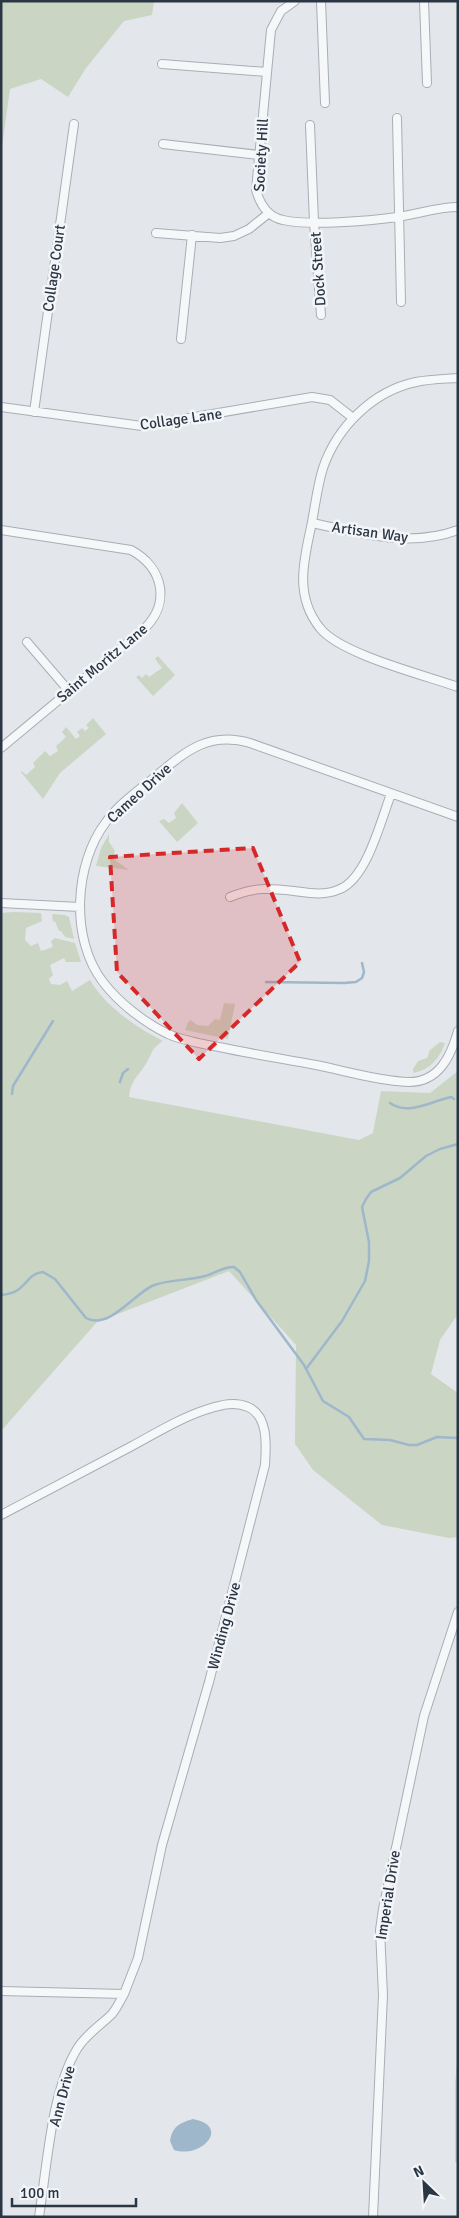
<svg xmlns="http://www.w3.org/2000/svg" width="459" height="2218" font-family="Signika,sans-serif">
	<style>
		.green { fill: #cad5c4 }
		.water { fill: #9eb7cb }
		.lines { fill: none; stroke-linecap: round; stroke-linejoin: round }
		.stream { stroke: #9eb7cb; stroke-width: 2.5 }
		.street-casing { stroke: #a8aeb6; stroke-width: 10 }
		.street { stroke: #f6f7f9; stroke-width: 8 }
		.marked { fill: #d62828; fill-opacity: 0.2; stroke: #d62828; stroke-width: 4; stroke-dasharray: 10 6; stroke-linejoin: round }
		.labels { text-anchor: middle; stroke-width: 5; stroke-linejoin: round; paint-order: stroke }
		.street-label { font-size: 15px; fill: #2a3644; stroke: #f3f5f8 }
	</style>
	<rect width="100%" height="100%" fill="#e3e7eb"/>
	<path class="green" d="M1,1h153l-2,14 -28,6 -38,47 -18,29 -27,-18 -31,10 -9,65z
		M158,656l17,19 -22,21 -17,-19 3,-2 3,3 4,-4 3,3 13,-9 -7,-9z
		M93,718l13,16 -46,39 -17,26 -22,-27 1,-1 4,4 9,-8 -2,-4 12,-12 5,5 8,-5 -2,-5 10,-9 -4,-5 4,-5 10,12 4,-3 -3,-4 5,-4 3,3 4,-3 -3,-3z
		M182,803l16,20 -21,19 -18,-21 5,-2 5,4 7,-5 -2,-5z
		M109,834v8l6,9 -3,7 17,12 -33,-4 5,-18z
		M13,912l28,1 1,8 -16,7 -1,12 6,6 7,-3 3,8 12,-4 -2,-6 4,-3 20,5 6,19h-15l-2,-4 -14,7 3,10 -4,4 2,5 9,1 7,-4 5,10 18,-11c15,26 47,48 73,61 -13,9 -9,9 -16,21 -8,14 -16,17 -18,35l230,43 14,-7 8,-42 49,2 28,-22v243l-18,26 -9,34 27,19v144l-9,1 -67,-13 -69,-55 -18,-26 1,-99 -67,-74 -132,51 -96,109v-518z
		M52,914l13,1 4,2 5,22 -9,-2 -4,-6h-2l-4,-10 -2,1z
		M224,1003l11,1 -7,35 -43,-9 3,-8 3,-2 6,5 11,1 7,-7 5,1z
		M440,1042l5,1c-5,15 -15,27 -32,30v-4l5,-8 9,-3 3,-8z
		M458,2054v108h-3v-79z"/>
	<path class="water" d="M193,2119c38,7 9,40 -19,31l-4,-9c2,-14 9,-18 23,-22z"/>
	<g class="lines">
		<path class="stream" d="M266,982l78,1 12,-1 6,-4 2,-6 -2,-9
			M120,1082l3,-9 5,-4
			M12,1094l1,-8 40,-65
			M390,1103c18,13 42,-2 61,-6l3,2
			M1,1295c27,-2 23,-21 42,-23l12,7 31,39c23,12 47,-23 66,-32 16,-7 36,-5 53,-10 10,-2 18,-10 29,-9l6,5 16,28 48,65 19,36 26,16 15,22 26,1 19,5h8l20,-8 21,1
			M306,1369l36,-48 23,-40 4,-20v-19l-7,-35 4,-8 5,-7 29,-14 26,-22 14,-7 18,-5"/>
		<defs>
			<path id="street" d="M295,1l-14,10 -10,19 -15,160c4,14 12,27 27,30 26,6 86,1 114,-3 21,-3 40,-10 61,-10
				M321,1l4,102
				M424,1l3,82
				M162,64l105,8
				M397,118l4,184
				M310,125l4,97 7,93
				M163,144l96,11
				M156,233l64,5 14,-2 15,-7 20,-16
				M181,339l11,-104
				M458,378c-14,1 -28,1 -42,4 -43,9 -79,45 -93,86 -6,19 -8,40 -12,59 -8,36 -16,70 9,101 20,26 104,47 138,59
				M1,407l141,19 170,-29 18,3 23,18
				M34,412l40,-288
				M312,523c49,10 97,25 146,7
				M1,530l130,20c33,18 40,54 12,80l-142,118
				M27,642l42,49
				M458,817l-208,-74c-41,-12 -64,8 -94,33 -17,14 -37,28 -50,46 -32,42 -36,117 -3,160 16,21 42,41 65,52 16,7 34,10 51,13 33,7 65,12 97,18 30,6 63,16 93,17 30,0 42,-26 49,-51
				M230,897c25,-10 38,-9 64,-6 15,2 31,5 46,-2 27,-11 41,-69 51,-95
				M1,903l79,4
				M1,1515c44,-23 88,-46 131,-69 24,-13 50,-29 76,-37 13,-4 27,-8 40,-2 21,9 18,40 17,58l-56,217 -47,163 -24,113 -14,36 -123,-3
				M39,2217c8,-50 12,-125 38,-168 9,-15 23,-23 35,-35 5,-6 8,-13 12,-20
				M373,2217l10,-222 -3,-65 3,-21 41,-193 34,-104"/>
		</defs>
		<use href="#street" class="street-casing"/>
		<use href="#street" class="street"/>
	</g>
	<path class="marked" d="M253,848l47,114 -101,97 -82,-87 -7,-115z"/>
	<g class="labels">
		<g class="street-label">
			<text transform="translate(261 155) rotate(-87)" y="5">Society Hill</text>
			<text transform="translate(54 268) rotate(-82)" y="5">Collage Court</text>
			<text transform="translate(318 269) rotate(-94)" y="5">Dock Street</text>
			<text transform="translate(181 419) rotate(-8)" y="5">Collage Lane</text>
			<text transform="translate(370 532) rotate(8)" y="5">Artisan Way</text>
			<text transform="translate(102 663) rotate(-40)" y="5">Saint Moritz Lane</text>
			<text transform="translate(139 793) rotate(-42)" y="5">Cameo Drive</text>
			<text transform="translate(224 1626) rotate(-75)" y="5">Winding Drive</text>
			<text transform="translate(388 1895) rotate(-81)" y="5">Imperial Drive</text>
			<text transform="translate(62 2096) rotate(-75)" y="5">Ann Drive</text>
		</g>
	</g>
	<rect width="459" height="2218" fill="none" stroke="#2a3644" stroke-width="5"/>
	<g transform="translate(424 2183) rotate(335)" stroke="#f3f5f8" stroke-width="4" paint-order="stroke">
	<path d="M0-4L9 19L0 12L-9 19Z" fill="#2a3644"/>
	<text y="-8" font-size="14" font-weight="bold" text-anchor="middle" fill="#2a3644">N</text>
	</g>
	<path d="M12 2198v8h124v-8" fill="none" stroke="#2a3644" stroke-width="2.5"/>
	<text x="20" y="2198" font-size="15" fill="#2a3644" stroke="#f3f5f8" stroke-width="4" paint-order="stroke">100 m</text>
</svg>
